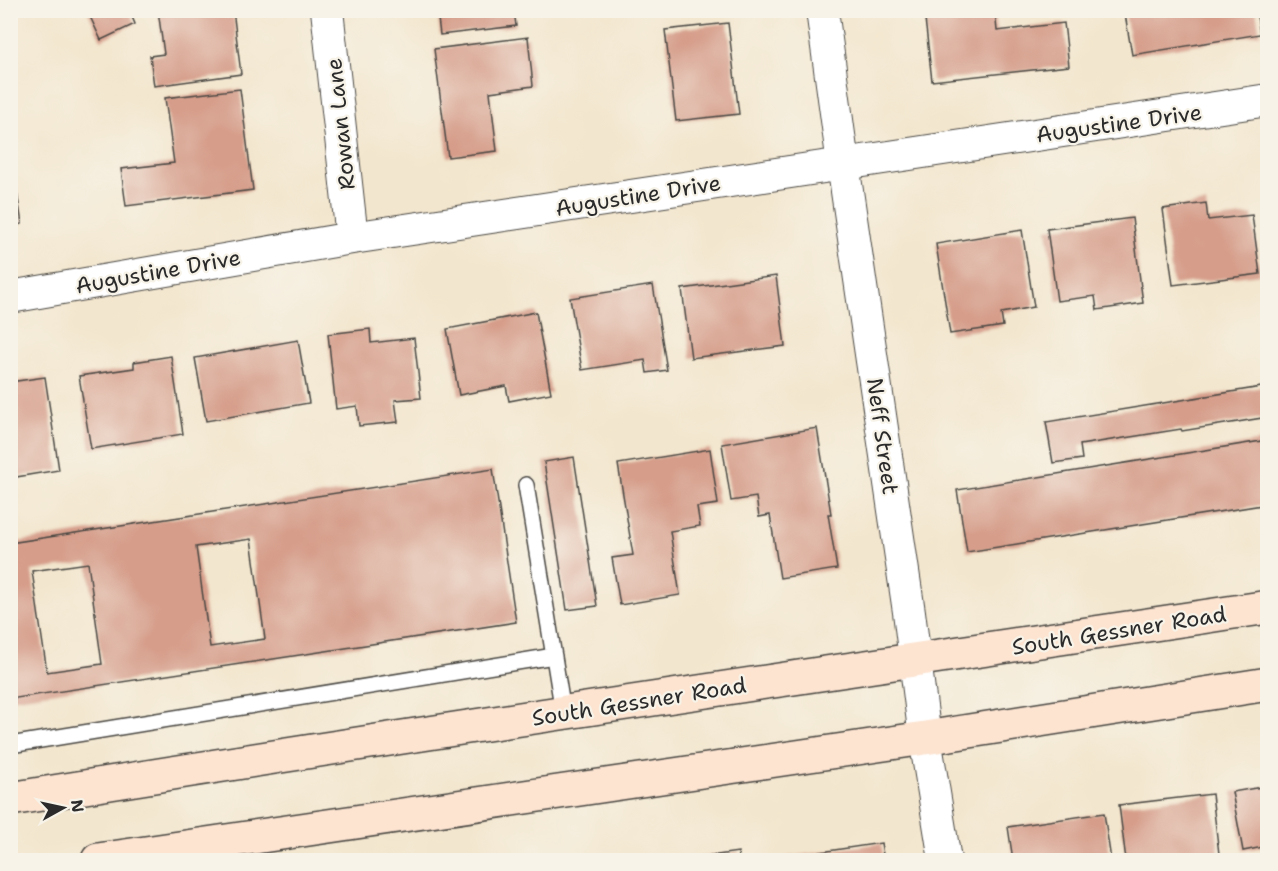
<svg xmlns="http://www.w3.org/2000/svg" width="1278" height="871" font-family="'Shantell Sans',sans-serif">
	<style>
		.building { fill: #d69d8a; fill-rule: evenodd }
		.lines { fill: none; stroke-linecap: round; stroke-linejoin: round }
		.service-casing { stroke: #494743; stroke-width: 18 }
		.minor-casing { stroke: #494743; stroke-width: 34 }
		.secondary-casing { stroke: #494743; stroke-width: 36 }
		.service { stroke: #fff; stroke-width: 15 }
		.minor { stroke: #fff; stroke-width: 32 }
		.secondary { stroke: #fde4d1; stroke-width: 33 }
		.labels { text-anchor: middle; stroke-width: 4.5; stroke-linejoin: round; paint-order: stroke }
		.street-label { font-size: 22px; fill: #2b2b2b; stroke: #f7f3e8 }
	</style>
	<rect width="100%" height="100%" fill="#f7f3e8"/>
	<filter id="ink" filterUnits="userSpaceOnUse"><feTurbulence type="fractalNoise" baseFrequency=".0167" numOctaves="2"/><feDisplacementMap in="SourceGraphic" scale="12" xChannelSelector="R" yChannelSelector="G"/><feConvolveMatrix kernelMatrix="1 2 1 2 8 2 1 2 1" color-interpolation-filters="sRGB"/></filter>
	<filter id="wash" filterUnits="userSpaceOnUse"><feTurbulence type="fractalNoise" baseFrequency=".008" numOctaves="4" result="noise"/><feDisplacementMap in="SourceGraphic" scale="24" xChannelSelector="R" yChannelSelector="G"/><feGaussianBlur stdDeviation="1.35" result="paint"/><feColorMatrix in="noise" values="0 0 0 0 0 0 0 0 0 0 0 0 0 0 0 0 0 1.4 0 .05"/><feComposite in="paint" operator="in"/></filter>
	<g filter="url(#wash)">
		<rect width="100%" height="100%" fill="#f3e6ce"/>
		<g id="blocks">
			<path class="building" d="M87,10h42l6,14 -34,16z
				M158,10h75l8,64 -87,12 -4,-30 14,-2z
				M437,10h77l2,16 -76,9z
				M924,10h71l2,21 67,-8 5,43 -137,15z
				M1144,10h112l4,24 -128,21 -7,-41z
				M728,23l11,91 -63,7 -11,-91z
				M528,37l5,49 -43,6 7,59 -49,6 -14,-108z
				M240,89l13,101 -127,16 -5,-37 53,-6 -9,-65z
				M12,160l10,64 -12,2v-65z
				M1206,203l2,17 44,-5 8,59 -87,11 -10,-76z
				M1132,218l11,85 -46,7 -2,-14 -38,5 -10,-72z
				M1022,230l12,77 -33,6 2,13 -53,8 -14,-90z
				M776,276l9,70 -94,12 -9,-69z
				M653,285l14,85 -20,3 -2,-13 -63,10 -12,-72z
				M536,312l15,81 -42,8 -3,-15 -47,9 -12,-66z
				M370,329l1,14 43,-5 7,60 -26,2 3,22 -39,4 -2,-20 -21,3 -8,-75z
				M298,340l11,63 -103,18 -11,-63z
				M171,356l12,78 -92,15 -12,-73 55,-8v-6z
				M45,377l14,93 -49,8v-96z
				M1268,386v31l-86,14 -1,-2 -101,16 2,14 -29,4 -7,-41z
				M817,428l14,86h-3l9,55 -57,9 -10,-63 -11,2 -3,-20 -25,4 -9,-57z
				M1268,440v64l-301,48 -10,-62z
				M710,449l8,55 -21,3 3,19 -30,5 10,64 -60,10 -8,-47 21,-3 -15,-91z
				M574,457l23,149 -30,4 -23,-148z
				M493,469l23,153 -506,77v-156zM251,539l14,100 -55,8 -14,-100zM88,563l14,101 -55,8 -15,-101z
				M1268,786v60l-25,5 -11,-59z
				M1212,794l7,60 -56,6h-37l-7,-55z
				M1104,813l7,47h-98l-5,-33z
				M881,843l3,17h-110v-1z
				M738,852l1,8h-50v-1z"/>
		</g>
	</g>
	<g filter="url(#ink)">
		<use href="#blocks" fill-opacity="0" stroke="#494743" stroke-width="1.5"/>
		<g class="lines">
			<defs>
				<path id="service" d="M526,485l37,227
					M10,745l544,-89"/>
				<path id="minor" d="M327,10l25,228
					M822,10l21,154 66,448 16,126 20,122
					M10,297l342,-59 916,-138"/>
				<path id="secondary" d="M10,799c419,-68 838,-129 1258,-192
					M98,860l827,-122 343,-54"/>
			</defs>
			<use href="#service" class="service-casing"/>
			<use href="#minor" class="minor-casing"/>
			<use href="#secondary" class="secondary-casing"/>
			<use href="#service" class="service"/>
			<use href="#minor" class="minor"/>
			<use href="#secondary" class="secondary"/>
		</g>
	</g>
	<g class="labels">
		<g class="street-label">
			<text transform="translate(1119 123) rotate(-8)" y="8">Augustine Drive</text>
			<text transform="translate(340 124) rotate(-96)" y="8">Rowan Lane</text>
			<text transform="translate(638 195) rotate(-9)" y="8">Augustine Drive</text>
			<text transform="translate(158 271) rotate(-10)" y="8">Augustine Drive</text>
			<text transform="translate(883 436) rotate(82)" y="8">Neff Street</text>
			<text transform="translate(1119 630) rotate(-9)" y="8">South Gessner Road</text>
			<text transform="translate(639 701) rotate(-9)" y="8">South Gessner Road</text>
		</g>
	</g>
	<rect width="1278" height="871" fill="none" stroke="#f7f3e8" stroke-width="36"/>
	<g transform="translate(63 808) rotate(82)" stroke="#f7f3e8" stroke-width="4.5" paint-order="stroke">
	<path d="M0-4.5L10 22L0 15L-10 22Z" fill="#2b2b2b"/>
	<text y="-9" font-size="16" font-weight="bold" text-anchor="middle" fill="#2b2b2b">N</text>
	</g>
</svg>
